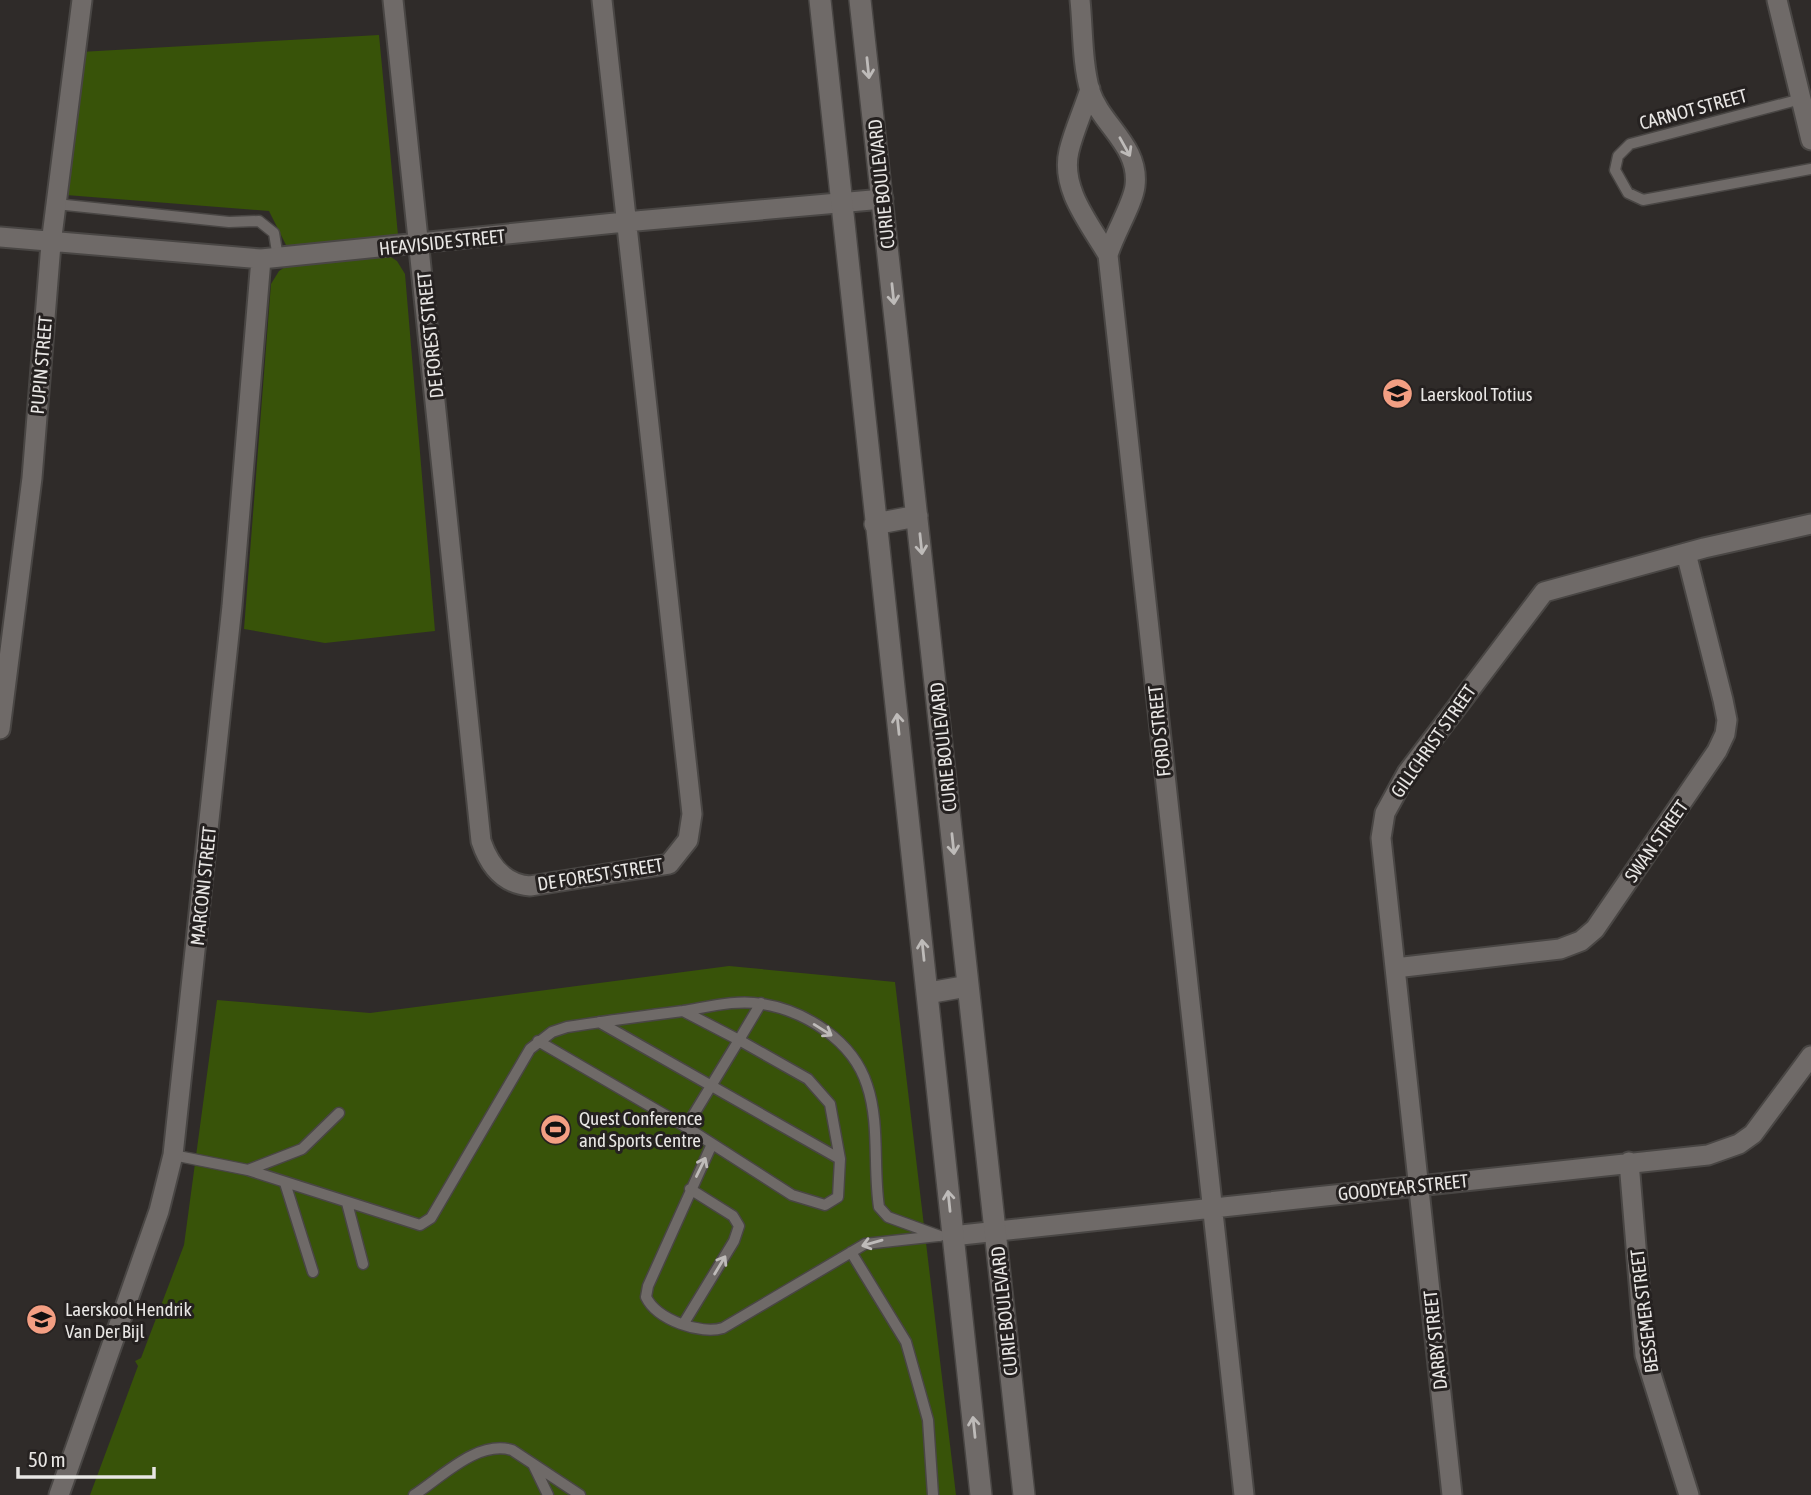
<svg xmlns="http://www.w3.org/2000/svg" width="1811" height="1495" font-family="'Asap Condensed',sans-serif">
	<style>
		.green { fill: #385309 }
		.lines { fill: none; stroke-linecap: round; stroke-linejoin: round }
		.service-casing { stroke: #494644; stroke-width: 13 }
		.minor-casing { stroke: #494644; stroke-width: 23 }
		.tertiary-casing { stroke: #494644; stroke-width: 24 }
		.service { stroke: #6f6a68; stroke-width: 10 }
		.minor { stroke: #6f6a68; stroke-width: 19 }
		.tertiary { stroke: #6f6a68; stroke-width: 21 }
		.oneway { stroke: #bebbb9 }
		.labels { text-anchor: middle; stroke-width: 6; stroke-linejoin: round; paint-order: stroke }
		.street-label { font-size: 19px; fill: #e8e6e4; stroke: #252120 }
		.poi-label { font-size: 19px; fill: #e8e6e4; stroke: #252120; text-anchor: start }
	</style>
	<rect width="100%" height="100%" fill="#2f2b29"/>
	<path class="green" d="M379,35l19,200 -111,12 -18,-36 -203,-16 14,-143z
		M386,254l11,7 8,13 30,357 -110,12 -81,-14 27,-345 8,-13 9,-6z
		M729,966l166,16 61,513h-866l48,-129 -3,-5 6,-3 43,-113 33,-245 153,13z"/>
	<g class="lines">
		<defs>
			<path id="service" d="M1801,99l-171,45 -12,12 -3,14 13,23 15,7 168,-31
				M56,204l173,18 30,-1 15,12 4,25
				M683,1011l56,29 22,-37
				M599,1022l241,137
				M538,1041l148,86 106,68 33,10 13,-8 2,-38 -10,-55 -22,-25 -69,-39 -53,87
				M712,1144l-64,142 -2,11c11,23 55,38 77,31l142,-84 73,-8
				M173,1155l75,15 172,55 11,-7 99,-169 22,-17 15,-5c38,-6 77,-11 116,-16 25,-4 54,-12 79,-7 44,7 91,37 105,81 13,38 6,83 12,122l9,10 52,19
				M248,1170l54,-21 37,-36
				M285,1183l28,89
				M347,1203l16,61
				M851,1252l55,90 22,78 5,75
				M684,1323l50,-82 5,-15 -6,-10 -43,-27
				M533,1464l15,31
				M414,1495c28,-18 63,-55 98,-45l68,45"/>
			<path id="minor" d="M393,0l88,841c8,24 22,43 49,45l139,-22 19,-24 4,-26 -90,-814
				M1080,0c3,29 2,63 10,91 11,34 50,55 45,95 -2,18 -21,48 -27,69l136,1240
				M1777,0l34,140
				M1090,89c-6,20 -16,41 -21,62 -9,38 21,73 39,104
				M0,237l261,22 364,-37 258,-23
				M0,729l32,-251 19,-234 31,-244
				M1395,968l165,-19 21,-8 14,-12 122,-178 8,-17 2,-14 -4,-20 -37,-147
				M1629,1162l16,193 44,140
				M952,1236l756,-81 31,-11 14,-10 58,-78
				M59,1495l100,-284 14,-56 59,-549 29,-347
				M1452,1495l-71,-657 4,-25 22,-40 137,-181 160,-44 107,-24"/>
			<path id="tertiary" d="M820,0l161,1495
				M860,0l164,1495
				M875,524l42,-8
				M928,993l40,-7"/>
		</defs>
		<use href="#service" class="service-casing"/>
		<use href="#minor" class="minor-casing"/>
		<use href="#tertiary" class="tertiary-casing"/>
		<use href="#service" class="service"/>
		<use href="#minor" class="minor"/>
		<use href="#tertiary" class="tertiary"/>
	</g>
	<defs><path id="oneway-shaft" d="M-6 0H5M1.5-3L5.5 0L1.5 3" fill="none" stroke-width="1.6" stroke-linecap="round" stroke-linejoin="round" transform="scale(1.75)"/></defs>
	<g class="oneway">
		<use href="#oneway-shaft" transform="translate(868 68) rotate(84)"/>
		<use href="#oneway-shaft" transform="translate(1125 147) rotate(61)"/>
		<use href="#oneway-shaft" transform="translate(893 294) rotate(84)"/>
		<use href="#oneway-shaft" transform="translate(921 544) rotate(84)"/>
		<use href="#oneway-shaft" transform="translate(898 724) rotate(-96)"/>
		<use href="#oneway-shaft" transform="translate(953 844) rotate(84)"/>
		<use href="#oneway-shaft" transform="translate(923 950) rotate(-96)"/>
		<use href="#oneway-shaft" transform="translate(823 1030) rotate(32)"/>
		<use href="#oneway-shaft" transform="translate(701 1167) rotate(-64)"/>
		<use href="#oneway-shaft" transform="translate(949 1201) rotate(-96)"/>
		<use href="#oneway-shaft" transform="translate(872 1243) rotate(164)"/>
		<use href="#oneway-shaft" transform="translate(720 1265) rotate(-59)"/>
		<use href="#oneway-shaft" transform="translate(974 1427) rotate(-96)"/>
	</g>
	<defs>
		<symbol id="school-disc" viewBox="-11 -11 22 22"><circle r="9.5" fill="#f39f83" stroke="#252120"/><path d="M0-5L7-2L0 1L-7-2ZM-4 1L0 2.5L4 1V4Q0 6-4 4Z" fill="#111"/></symbol>
		<symbol id="stadium-disc" viewBox="-11 -11 22 22"><circle r="9.5" fill="#f39f83" stroke="#252120"/><path d="M0-5a6.5 5 0 1 0 0 10a6.5 5 0 1 0 0-10ZM-3.5-1.8h7v3.6h-7Z" fill="#111"/></symbol>
	</defs>
	<g fill-rule="evenodd">
		<use href="#school-disc" x="1380" y="376" width="35" height="35"/>
		<use href="#stadium-disc" x="538" y="1112" width="35" height="35"/>
		<use href="#school-disc" x="24" y="1302" width="35" height="35"/>
	</g>
	<g class="labels">
		<g class="street-label">
			<text transform="translate(1693 109) rotate(-15)" y="7">CARNOT STREET</text>
			<text transform="translate(881 184) rotate(-96)" y="7">CURIE BOULEVARD</text>
			<text transform="translate(442 242) rotate(-6)" y="7">HEAVISIDE STREET</text>
			<text transform="translate(430 335) rotate(-96)" y="7">DE FOREST STREET</text>
			<text transform="translate(41 365) rotate(-85)" y="7">PUPIN STREET</text>
			<text transform="translate(1159 731) rotate(-96)" y="7">FORD STREET</text>
			<text transform="translate(1433 741) rotate(-55)" y="7">GILLCHRIST STREET</text>
			<text transform="translate(943 747) rotate(-96)" y="7">CURIE BOULEVARD</text>
			<text transform="translate(1656 841) rotate(-55)" y="7">SWAN STREET</text>
			<text transform="translate(600 874) rotate(-9)" y="7">DE FOREST STREET</text>
			<text transform="translate(203 886) rotate(-84)" y="7">MARCONI STREET</text>
			<text transform="translate(1403 1187) rotate(-6)" y="7">GOODYEAR STREET</text>
			<text transform="translate(1004 1311) rotate(-96)" y="7">CURIE BOULEVARD</text>
			<text transform="translate(1644 1311) rotate(-97)" y="7">BESSEMER STREET</text>
			<text transform="translate(1435 1340) rotate(-96)" y="7">DARBY STREET</text>
		</g>
		<g class="poi-label">
			<text x="1420" y="401">Laerskool Totius</text>
			<text x="579" y="1125">Quest Conference<tspan x="579" dy="22">and Sports Centre</tspan></text>
			<text x="65" y="1316">Laerskool Hendrik<tspan x="65" dy="22">Van Der Bijl</tspan></text>
		</g>
	</g>
	<path d="M18 1467v10h136v-10" fill="none" stroke="#e8e6e4" stroke-width="3.5"/>
	<text x="28" y="1467" font-size="21" fill="#e8e6e4" stroke="#252120" stroke-width="5" paint-order="stroke">50 m</text>
</svg>
